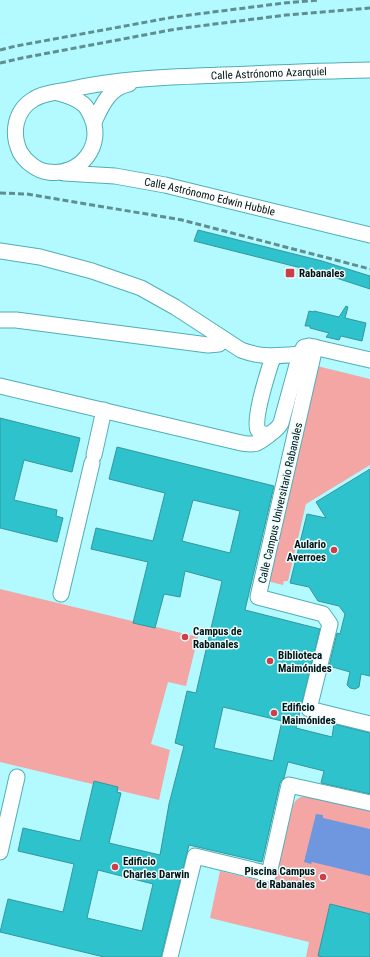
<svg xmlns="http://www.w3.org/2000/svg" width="370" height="957" font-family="'Roboto Condensed',sans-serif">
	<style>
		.green { fill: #f3a6a3 }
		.water { fill: #6e97e0 }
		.building { fill: #2ec2cc; stroke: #35969d; fill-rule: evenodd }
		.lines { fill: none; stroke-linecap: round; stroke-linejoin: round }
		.minor-casing { stroke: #51aeb5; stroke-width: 17 }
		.minor { stroke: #fff; stroke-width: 15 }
		.rail { stroke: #5f8e91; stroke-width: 3; stroke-dasharray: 6 3; stroke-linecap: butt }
		.poi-dot { fill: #ce3e47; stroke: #ebfcfd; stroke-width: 1.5 }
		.labels { text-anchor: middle; stroke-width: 3; stroke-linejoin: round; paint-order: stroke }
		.street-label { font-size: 11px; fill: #011214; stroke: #ebfcfd }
		.poi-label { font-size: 11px; font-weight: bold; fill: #011214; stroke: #ebfcfd; text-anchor: start }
	</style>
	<rect width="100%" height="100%" fill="#b2faff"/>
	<path class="green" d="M317,366l53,13v86l-64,39 -18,77h-4l-1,4 -16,-4z
		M0,589l198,48 -12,49 -18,-4 -17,62 19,6 -11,50 -159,-38z
		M305,796l65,14v147h-64l3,-15 -99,-24 10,-47 54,13 19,-79c3,-6 6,-8 12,-9z"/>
	<path class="water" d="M316,814l7,1v3l47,11v47l-58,-14 -1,2 -7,-2z"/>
	<path class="building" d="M198,230l124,31 48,15v13l-49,-16 -127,-32z
		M346,306l2,1 -3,11 21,5 -4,18 -21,-5 -2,4 -13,-3 3,-4 -19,-5v-2h-5l4,-15 5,1v-1l25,6z
		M0,418l80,20 -8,34 -48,-12 -10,40 43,10 -1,6 7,2 -6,24 -57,-14z
		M117,447l157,39 -29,124 75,19 -24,99 36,9 2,-13 36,9v61l-49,-11 3,-12 -36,-9 -4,16 -4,5 -18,79 -73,-17 -28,112h-57l-104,-25 8,-33 55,13 11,-48 -56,-13 5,-23 57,13 14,-60 24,6 -1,5 4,1 -12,50 51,12 9,-51 15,-58 -9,-3 12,-52 9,2 26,-112 -37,-10 -5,26 -16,-3 -9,34 -22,-5 15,-61 -57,-13 5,-21 57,13 12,-48 -56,-14zM193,500l47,11 -10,42 -48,-12zM223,707l59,14 -9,40 -59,-13zM98,870l55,14 -11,47 -55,-13z
		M370,469v207l-9,-2 -2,13 -4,2 -5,-1 -3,-3 3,-13 -21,-6 8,-33 3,1 5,-20 -6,-8 -21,-5 -9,-14 -19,-4 17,-69 19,4 -10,-16z
		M330,904l40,10v43h-46l-6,-1z"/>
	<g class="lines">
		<defs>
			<g id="minor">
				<path id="s1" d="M55,92c10,3 20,5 28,12 4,3 6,8 8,12 14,29 -11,61 -43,56 -11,-1 -23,-11 -28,-20 -9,-19 -5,-42 14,-53 11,-7 26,-7 38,-10 49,-11 100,-12 150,-14 49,-2 99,-4 148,-5"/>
				<path d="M94,122c8,-17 15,-34 35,-38"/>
				<path id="s2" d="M64,173l51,3 50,9 205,50"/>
				<path d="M0,251l40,6 52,14 49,17 34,19 66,43c21,8 37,6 59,4"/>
				<path d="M0,320h16l192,25 11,-1 3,-3 -2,-4"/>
				<path d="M315,347l-57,250 65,17 7,10 -21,85 61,15"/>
				<path d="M0,386l237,56c17,4 20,3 33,-8 5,-4 8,-5 11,-11l19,-69 4,-7 5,-1 61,14"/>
				<path d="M269,435c-4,-1 -9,-1 -11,-5 -6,-9 11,-61 15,-73"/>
				<path d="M94,455l10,-45"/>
				<path d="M61,594l31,-131"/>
				<path d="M0,852l17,-75"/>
				<path d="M170,957l25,-101 74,18 20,-89 81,18"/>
			</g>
		</defs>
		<use href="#minor" class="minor-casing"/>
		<use href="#minor" class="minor"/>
		<path class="rail" d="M0,50l16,-4 158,-29 110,-14 35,-3
			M0,63l22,-5 154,-29 110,-14 84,-7
			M0,193l27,1 155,26 188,49"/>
	</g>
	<g class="poi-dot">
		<rect x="285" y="268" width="10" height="10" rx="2"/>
		<circle cx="334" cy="550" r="4"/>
		<circle cx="185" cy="637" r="4"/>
		<circle cx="270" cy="661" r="4"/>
		<circle cx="274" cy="713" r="4"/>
		<circle cx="115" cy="867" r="4"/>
		<circle cx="323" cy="877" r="4"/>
	</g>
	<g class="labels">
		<g class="street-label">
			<text dy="4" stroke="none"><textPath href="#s1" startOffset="465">Calle Astrónomo Azarquiel</textPath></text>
			<text dy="4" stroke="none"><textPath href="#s2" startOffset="148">Calle Astrónomo Edwin Hubble</textPath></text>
			<text transform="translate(280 503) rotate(-77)" y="4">Calle Campus Universitario Rabanales</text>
		</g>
		<g class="poi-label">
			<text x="299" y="277">Rabanales</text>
			<text x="326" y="548" text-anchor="end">Aulario<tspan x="326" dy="13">Averroes</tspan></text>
			<text x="193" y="635">Campus de<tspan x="193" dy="13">Rabanales</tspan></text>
			<text x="278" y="659">Biblioteca<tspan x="278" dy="13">Maimónides</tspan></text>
			<text x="282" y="711">Edificio<tspan x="282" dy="13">Maimónides</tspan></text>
			<text x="123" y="865">Edificio<tspan x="123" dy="13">Charles Darwin</tspan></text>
			<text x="315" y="875" text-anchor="end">Piscina Campus<tspan x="315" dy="13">de Rabanales</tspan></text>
		</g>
	</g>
</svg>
